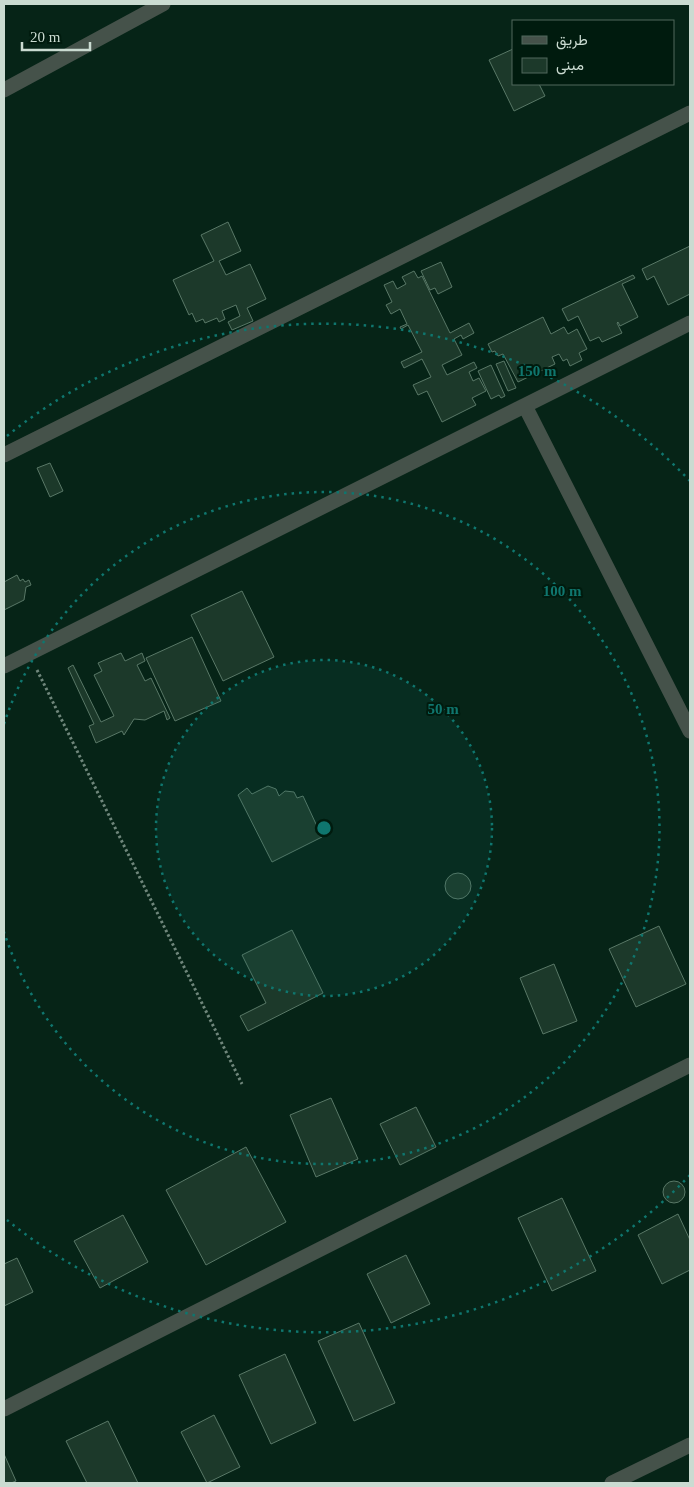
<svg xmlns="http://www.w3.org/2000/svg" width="694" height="1487" font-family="'Times New Roman',Vazirmatn,serif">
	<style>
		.building { fill: #1c392a; stroke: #597867 }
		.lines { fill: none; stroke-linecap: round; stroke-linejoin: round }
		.path { stroke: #6f867b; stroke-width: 3; stroke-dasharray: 2.5 2.5; stroke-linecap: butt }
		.minor { stroke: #45524a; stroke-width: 15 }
		.ring { fill: none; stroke: #0f766e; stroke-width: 2.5; stroke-dasharray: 2.5 5 }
		.centre { fill: #0f766e; stroke: #001b0e; stroke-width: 2.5 }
		.ring-label { font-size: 15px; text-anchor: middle; font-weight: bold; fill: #0f766e; stroke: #001b0e; stroke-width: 4; stroke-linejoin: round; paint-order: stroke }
	</style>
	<rect width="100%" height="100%" fill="#062417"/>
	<path class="building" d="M513,49v35h26l6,12 -31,15 -25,-51z
		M228,222l13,29 -22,10 7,14 24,-11 16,35 -19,9 6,13 -21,9 -4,-8 12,-6 -4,-11 -14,6 3,8 -6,3 -2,-4 -12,5 -2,-4 -7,3 -4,-9 -3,2 -16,-35 41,-19 -13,-26z
		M690,246v48l-22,11 -14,-29 -7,4 -5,-11z
		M441,262l11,25 -14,7 -3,-6 -5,2 -9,-19z
		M414,271l4,7 4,-2 28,57 19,-10 5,10 -11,6 -2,-4 -7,4 8,16 -20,10 5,10 27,-13 3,6 -8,4 4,9 6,-3 7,13 -14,7 4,7 -34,17 -15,-31 -9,4 -5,-10 18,-8 -9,-18 -18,9 -3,-6 21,-10 -14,-27 -7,4 -1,-2 7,-3 -7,-15 -9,5 -5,-9 6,-3 -8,-17 9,-4 4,8 9,-5 -4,-7z
		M633,275l2,3 -13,6 16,33 -18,9 -2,-4 -1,1 5,10 -20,9 -3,-5 -9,4 -12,-25 -10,5 -6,-12z
		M543,317l8,17 13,-7 4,7 9,-5 10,20 -8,4 3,7 -12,6 -3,-7 -4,2 -4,-7 -7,3 3,7 -37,18 -15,-28 -5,2 -3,-5 -3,1 -4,-8z
		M504,361l12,27 -8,3 -12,-27z
		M491,365l14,31 -4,2 -2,-3 -8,4 -13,-28z
		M50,463l13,28 -13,6 -13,-29z
		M17,575l3,6 3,-2 2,3 4,-2 2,5 -5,2 -2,13 -20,10v-28z
		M242,591l32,66 -51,24 -32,-66z
		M192,637l29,64 -46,20 -29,-63z
		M121,653l4,8 17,-8 3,8 -8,4 8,16 6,-3 19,40 -3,2 -3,-9 -19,9 -11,-1 -10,16 -2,-4 -26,12 -7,-17 5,-2 -26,-56 5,-3 28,57 13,-6 -20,-41 8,-4 -4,-8z
		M268,786l8,3 3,7 6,-5 9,1 3,6 6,-2 19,41 -50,25 -34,-67 9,-7 5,6z
		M445 886a13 13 0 1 1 26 0a13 13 0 1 1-26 0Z
		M659,926l27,58 -50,23 -27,-58z
		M292,930l31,63 -75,38 -8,-15 26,-13 -24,-48z
		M554,964l23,57 -34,13 -23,-56z
		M331,1098l27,61 -42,18 -26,-62z
		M416,1107l20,40 -36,18 -20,-41z
		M246,1147l40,75 -80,43 -40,-75z
		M663 1192a11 11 0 1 1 22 0a11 11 0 1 1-22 0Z
		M562,1198l34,73 -44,20 -34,-73z
		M678,1214l12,26v30l-28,14 -24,-49z
		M123,1215l25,47 -48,26 -26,-47z
		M406,1255l24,49 -39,19 -24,-49z
		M17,1258l16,34 -29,14v-42z
		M359,1323l36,80 -41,18 -36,-80z
		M285,1354l31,69 -45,21 -32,-69z
		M214,1415l26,52 -33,16 -26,-51z
		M108,1421l30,62h-51l-21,-42z
		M4,1454l12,27 -5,2h-7z"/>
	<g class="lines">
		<path class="path" d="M37,670l205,414"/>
		<path class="minor" d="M4,90l159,-86
			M525,406l165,325
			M4,455l686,-342
			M4,666l686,-343
			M4,1409l364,-184 322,-160
			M612,1483l78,-38"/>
	</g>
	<circle cx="324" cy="828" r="168" fill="#0f766e" fill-opacity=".12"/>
	<g class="ring">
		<circle cx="324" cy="828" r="168"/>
		<path d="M4 724A336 336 0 1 1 4 932"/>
		<path d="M690 1175A504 504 0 0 1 7 1220M7 436A504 504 0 0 1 690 481"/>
	</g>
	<circle cx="324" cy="828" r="8" class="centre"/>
	<g class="ring-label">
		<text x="537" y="376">150 m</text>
		<text x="562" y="596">100 m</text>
		<text x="443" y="714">50 m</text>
	</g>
	<rect width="694" height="1487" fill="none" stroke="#cadbd1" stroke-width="10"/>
	<rect x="512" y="20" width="162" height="65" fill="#001b0e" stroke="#51685c"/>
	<rect x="522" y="36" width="25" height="8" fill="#45524a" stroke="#51685c"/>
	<text x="556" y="45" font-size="15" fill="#cadbd1">طريق</text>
	<rect x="522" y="58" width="25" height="15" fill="#1c392a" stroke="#51685c"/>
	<text x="556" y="70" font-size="15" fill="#cadbd1">مبنى</text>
	<path d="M22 42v8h68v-8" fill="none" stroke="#cadbd1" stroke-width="2.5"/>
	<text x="30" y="42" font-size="15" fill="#cadbd1" stroke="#001b0e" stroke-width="4" paint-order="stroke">20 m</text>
</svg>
